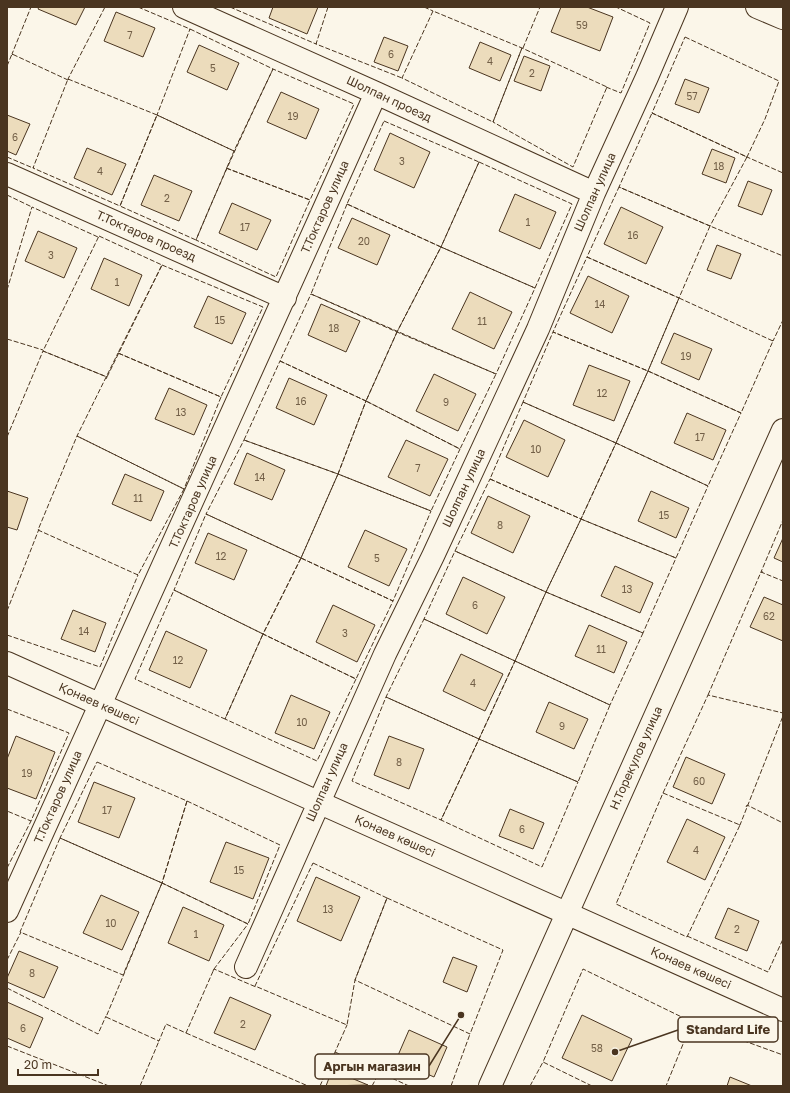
<svg xmlns="http://www.w3.org/2000/svg" width="790" height="1093" font-family="'Golos Text',sans-serif">
	<style>
		.building { fill: #ecdcbc; stroke: #4a3520 }
		.lines { fill: none; stroke-linecap: round; stroke-linejoin: round }
		.minor-casing { stroke: #4a3520; stroke-width: 24 }
		.major-casing { stroke: #4a3520; stroke-width: 24 }
		.minor { stroke: #fbf6e9; stroke-width: 22 }
		.major { stroke: #fbf6e9; stroke-width: 22 }
		.fence { stroke: #4a3520; stroke-width: 1; stroke-dasharray: 5 2; stroke-linecap: butt }
		.labels { text-anchor: middle; stroke-width: 3; stroke-linejoin: round; paint-order: stroke }
		.number-label { font-size: 10px; fill: #725f47 }
		.street-label { font-size: 12px; fill: #4a3520; stroke: #fbf6e9 }
		.leader { fill: none; stroke: #4a3520; stroke-width: 1.5 }
		.callout-dot { fill: #4a3520; stroke: #fbf6e9; stroke-width: 1.5 }
		.callout { fill: #fbf6e9; stroke: #4a3520; stroke-width: 1.5 }
		.callout-label { font-size: 13px; text-anchor: middle; font-weight: bold; fill: #4a3520 }
	</style>
	<rect width="100%" height="100%" fill="#fbf6e9"/>
	<path class="building" d="M39,7h46l-9,18 -38,-16z
		M273,7h45l-11,27 -38,-16z
		M561,7h26l26,10 -13,34 -49,-19z
		M116,12l39,16 -12,29 -39,-16z
		M384,37l24,9 -10,25 -24,-9z
		M480,42l31,13 -11,26 -31,-13z
		M199,45l40,18 -12,27 -40,-18z
		M524,56l26,10 -9,25 -27,-10z
		M685,79l24,9 -10,25 -24,-9z
		M281,92l38,17 -13,30 -39,-17z
		M7,115l23,9 -14,31 -9,-4z
		M390,133l40,19 -16,36 -40,-18z
		M87,148l39,16 -14,31 -38,-17z
		M712,149l23,9 -9,25 -24,-9z
		M154,175l38,16 -13,30 -38,-16z
		M748,181l24,9 -10,25 -24,-9z
		M515,194l41,18 -16,37 -41,-18z
		M232,203l39,17 -14,30 -38,-17z
		M621,207l42,20 -17,37 -42,-20z
		M352,218l38,17 -13,30 -39,-17z
		M38,231l39,17 -13,30 -39,-17z
		M717,245l24,9 -10,25 -24,-9z
		M104,258l38,17 -13,31 -38,-17z
		M588,276l41,20 -17,37 -42,-20z
		M470,292l42,20 -18,37 -42,-20z
		M208,296l38,17 -14,31 -38,-17z
		M321,304l39,17 -14,31 -38,-17z
		M674,333l38,16 -13,31 -38,-17z
		M589,365l41,16 -16,40 -41,-16z
		M434,374l42,20 -18,37 -42,-20z
		M289,378l38,17 -13,30 -38,-17z
		M169,388l38,17 -13,30 -39,-16z
		M687,413l39,17 -13,30 -39,-17z
		M524,420l41,20 -17,37 -42,-20z
		M406,440l42,19 -18,37 -42,-19z
		M247,453l38,17 -13,30 -38,-16z
		M125,474l39,17 -13,30 -39,-17z
		M7,491l21,7 -11,32 -10,-3z
		M651,491l38,17 -13,30 -38,-17z
		M488,496l42,20 -17,37 -42,-20z
		M365,530l42,19 -18,37 -41,-19z
		M208,533l39,17 -13,30 -39,-17z
		M783,538v24l-9,-4z
		M615,566l38,17 -13,30 -39,-17z
		M463,577l42,20 -18,37 -41,-20z
		M764,597l19,8v36l-33,-14z
		M333,605l42,20 -18,37 -41,-20z
		M73,610l33,13 -11,29 -34,-13z
		M589,625l38,17 -13,31 -39,-17z
		M166,631l41,19 -17,38 -41,-18z
		M461,654l42,20 -18,37 -42,-20z
		M291,695l39,17 -16,37 -39,-16z
		M549,702l39,17 -14,30 -38,-17z
		M16,736l39,16 -19,47 -29,-11v-29z
		M389,736l35,13 -15,40 -35,-14z
		M686,757l39,17 -13,30 -39,-17z
		M94,782l41,16 -16,40 -41,-16z
		M510,809l34,14 -11,26 -34,-13z
		M687,819l38,18 -20,43 -38,-18z
		M226,842l43,16 -16,41 -43,-17z
		M316,877l44,20 -19,44 -44,-20z
		M101,895l38,17 -17,38 -39,-17z
		M183,907l41,18 -15,36 -41,-18z
		M728,908l31,13 -12,30 -32,-13z
		M19,951l39,16 -14,31 -37,-16v-4z
		M453,957l24,9 -10,26 -24,-10z
		M230,997l41,18 -16,35 -41,-17z
		M7,1002l36,16 -13,30 -23,-10z
		M582,1015l50,24 -20,42 -50,-23z
		M409,1030l38,17 -13,30 -38,-17z
		M332,1070l36,15 -42,1z
		M730,1077l22,9h-25z"/>
	<g class="lines">
		<defs>
			<path id="minor" d="M184,7l192,86 218,100
				M7,174l278,124
				M7,663l776,347
				M7,911c123,-273 247,-545 369,-818
				M246,967l139,-313 48,-98 105,-227 56,-136 53,-116 30,-70
				M490,1086l293,-656"/>
			<path id="major" d="M757,7l26,11"/>
		</defs>
		<use href="#minor" class="minor-casing"/>
		<use href="#major" class="major-casing"/>
		<use href="#minor" class="minor"/>
		<use href="#major" class="major"/>
		<path class="fence" d="M138,7l52,22v1
			M230,7l86,37v-1
			M328,7l-12,37 86,34 1,-1
			M424,7l9,4
			M190,29l83,40 -39,82 -77,-36z
			M685,37l94,44 -14,38 -18,38 -95,-44z
			M522,48l-29,74 80,45 34,-80 -85,-39 -89,-37 -31,67 91,44 29,-74
			M523,48l17,-41
			M13,55l-1,-1 19,-47
			M7,66l5,-12 56,26
			M68,79l89,36 -37,91 -87,-38z
			M69,80l-1,-1 37,-72
			M606,87l15,6 29,-70 -34,-16
			M652,113l95,44 -37,69 -91,-39z
			M157,115l77,36 -38,89 -76,-34z
			M384,121l95,41 -38,85 -94,-43z
			M7,157l26,11 1,-1
			M746,158l1,-1 36,16
			M479,162l93,42 -37,84 -94,-41z
			M226,168l84,32 -34,77 -80,-37c24,-58 50,-114 77,-171l81,35 -44,96 -84,-32
			M7,195l25,12
			M347,204l94,43 -44,85 -86,-38z
			M710,226l-31,72 -92,-41 32,-70 91,39 73,30
			M99,236l63,29 -55,112 -64,-26z
			M441,247l94,41 -39,86 -99,-42z
			M587,257l92,41 -31,73 -95,-39z
			M162,265l101,42 -42,90 -103,-44z
			M7,290l25,-83 66,30
			M679,298l94,43 -32,72 -93,-42z
			M397,332l-31,69 94,48 36,-75 -185,-80 -31,67 86,40 31,-69
			M7,339l36,11
			M772,340l1,1 10,-21
			M118,353l103,44 -37,92 -107,-53z
			M280,361l86,40 -28,73 -94,-34z
			M648,371l-32,72 92,43 33,-73 -93,-42 -95,-39 -30,70 93,41 32,-72
			M366,401l94,48 -29,62 -93,-37z
			M523,402l93,41 -35,76 -91,-40z
			M77,436l107,53 -46,86 -100,-45z
			M7,437l36,-86 64,26 -1,2
			M244,440l94,34 -37,84 -95,-44z
			M616,443l92,43 -32,72 -95,-39z
			M338,474l93,37 -38,90 -92,-43z
			M490,479l91,40 -35,73 -91,-41z
			M206,514l95,44 -38,76 -89,-44z
			M581,519l95,39 -33,75 -97,-41z
			M455,551l91,41 -31,69 -91,-42z
			M301,558l92,43 -37,78 -93,-45z
			M763,572h-2l22,-52
			M546,592l97,41 -33,72 -95,-44z
			M7,611l32,-82
			M424,619l91,42 -36,78 -93,-42z
			M263,634l-38,85 92,42 39,-82 -93,-45 -89,-44 -39,89 90,40 38,-85
			M7,635l93,32 38,-92 -1,-1
			M515,661l95,44 -32,77 -99,-43z
			M708,695l53,-123 22,9
			M386,697l93,42 -38,81 -89,-39z
			M7,709l62,24 -38,88 -24,-10
			M479,739l99,43 -36,85 -101,-47z
			M97,762l90,39 -25,82 -102,-45z
			M663,793l77,32 -53,112 -71,-33z
			M663,793l45,-98 75,18
			M187,801l93,44 -32,79 -86,-41z
			M746,807l1,-2 36,18
			M739,825h1l43,-109
			M60,838l102,45 -39,92 -103,-43z
			M313,863l74,35 -32,82 -8,45 -92,-39z
			M7,868l24,-47
			M162,883l86,41 -34,45 -28,64 -20,-9 -7,17 -53,-24z
			M387,898l116,52 -33,84 -115,-54z
			M687,936l81,36 15,-33
			M7,960l14,-28
			M213,971l1,-2 42,18
			M7,988l91,46 8,-18
			M691,1023l1,-1 91,33
			M186,1033l122,53
			M7,1046l102,40
			M335,1052l74,34
			M140,1086l19,-45h-1
			M320,1086l27,-61
			M372,1086l7,-13 -2,-1
			M451,1086l19,-52
			M530,1086l13,-24h1
			M592,1086l-49,-24 40,-93 109,53 -26,64"/>
	</g>
	<g class="labels">
		<g class="number-label">
			<text x="582" y="29">59</text>
			<text x="130" y="39">7</text>
			<text x="391" y="58">6</text>
			<text x="490" y="65">4</text>
			<text x="213" y="72">5</text>
			<text x="532" y="77">2</text>
			<text x="692" y="100">57</text>
			<text x="293" y="120">19</text>
			<text x="15" y="141">6</text>
			<text x="402" y="165">3</text>
			<text x="719" y="170">18</text>
			<text x="100" y="175">4</text>
			<text x="167" y="202">2</text>
			<text x="528" y="226">1</text>
			<text x="245" y="231">17</text>
			<text x="633" y="239">16</text>
			<text x="364" y="245">20</text>
			<text x="51" y="259">3</text>
			<text x="117" y="286">1</text>
			<text x="600" y="308">14</text>
			<text x="220" y="324">15</text>
			<text x="482" y="325">11</text>
			<text x="334" y="332">18</text>
			<text x="686" y="360">19</text>
			<text x="602" y="397">12</text>
			<text x="301" y="405">16</text>
			<text x="446" y="406">9</text>
			<text x="181" y="416">13</text>
			<text x="700" y="441">17</text>
			<text x="536" y="453">10</text>
			<text x="418" y="472">7</text>
			<text x="260" y="481">14</text>
			<text x="138" y="502">11</text>
			<text x="664" y="519">15</text>
			<text x="500" y="529">8</text>
			<text x="221" y="560">12</text>
			<text x="377" y="562">5</text>
			<text x="627" y="593">13</text>
			<text x="475" y="609">6</text>
			<text x="769" y="620">62</text>
			<text x="84" y="635">14</text>
			<text x="345" y="637">3</text>
			<text x="601" y="653">11</text>
			<text x="178" y="664">12</text>
			<text x="473" y="687">4</text>
			<text x="302" y="726">10</text>
			<text x="562" y="730">9</text>
			<text x="399" y="766">8</text>
			<text x="27" y="777">19</text>
			<text x="699" y="785">60</text>
			<text x="107" y="814">17</text>
			<text x="522" y="833">6</text>
			<text x="696" y="854">4</text>
			<text x="239" y="874">15</text>
			<text x="328" y="913">13</text>
			<text x="111" y="927">10</text>
			<text x="737" y="933">2</text>
			<text x="196" y="938">1</text>
			<text x="32" y="977">8</text>
			<text x="243" y="1028">2</text>
			<text x="23" y="1032">6</text>
			<text x="597" y="1052">58</text>
		</g>
		<g class="street-label">
			<text transform="translate(389 99) rotate(25)" y="4">Шолпан проезд</text>
			<text transform="translate(595 192) rotate(-66)" y="4">Шолпан улица</text>
			<text transform="translate(325 207) rotate(-66)" y="4">Т.Токтаров улица</text>
			<text transform="translate(146 236) rotate(24)" y="4">Т.Токтаров проезд</text>
			<text transform="translate(464 488) rotate(-65)" y="4">Шолпан улица</text>
			<text transform="translate(193 502) rotate(-66)" y="4">Т.Токтаров улица</text>
			<text transform="translate(99 704) rotate(24)" y="4">Қонаев көшесі</text>
			<text transform="translate(636 758) rotate(-66)" y="4">Н.Торекулов улица</text>
			<text transform="translate(327 782) rotate(-66)" y="4">Шолпан улица</text>
			<text transform="translate(58 797) rotate(-66)" y="4">Т.Токтаров улица</text>
			<text transform="translate(395 836) rotate(24)" y="4">Қонаев көшесі</text>
			<text transform="translate(691 968) rotate(24)" y="4">Қонаев көшесі</text>
		</g>
	</g>
	<path class="leader" d="M615 1052L678 1030M461 1015L429 1066"/>
	<g class="callout-dot">
		<circle cx="615" cy="1052" r="4"/>
		<circle cx="461" cy="1015" r="4"/>
	</g>
	<g class="callout">
		<rect x="678" y="1017" width="100" height="25" rx="4"/>
		<rect x="315" y="1054" width="114" height="25" rx="4"/>
	</g>
	<g class="callout-label">
		<text x="728" y="1034">Standard Life</text>
		<text x="372" y="1071">Аргын магазин</text>
	</g>
	<rect width="790" height="1093" fill="none" stroke="#4a3520" stroke-width="16"/>
	<path d="M18 1069v6h80v-6" fill="none" stroke="#4a3520" stroke-width="2"/>
	<text x="24" y="1069" font-size="12" fill="#4a3520" stroke="#fbf6e9" stroke-width="3" paint-order="stroke">20 m</text>
</svg>
